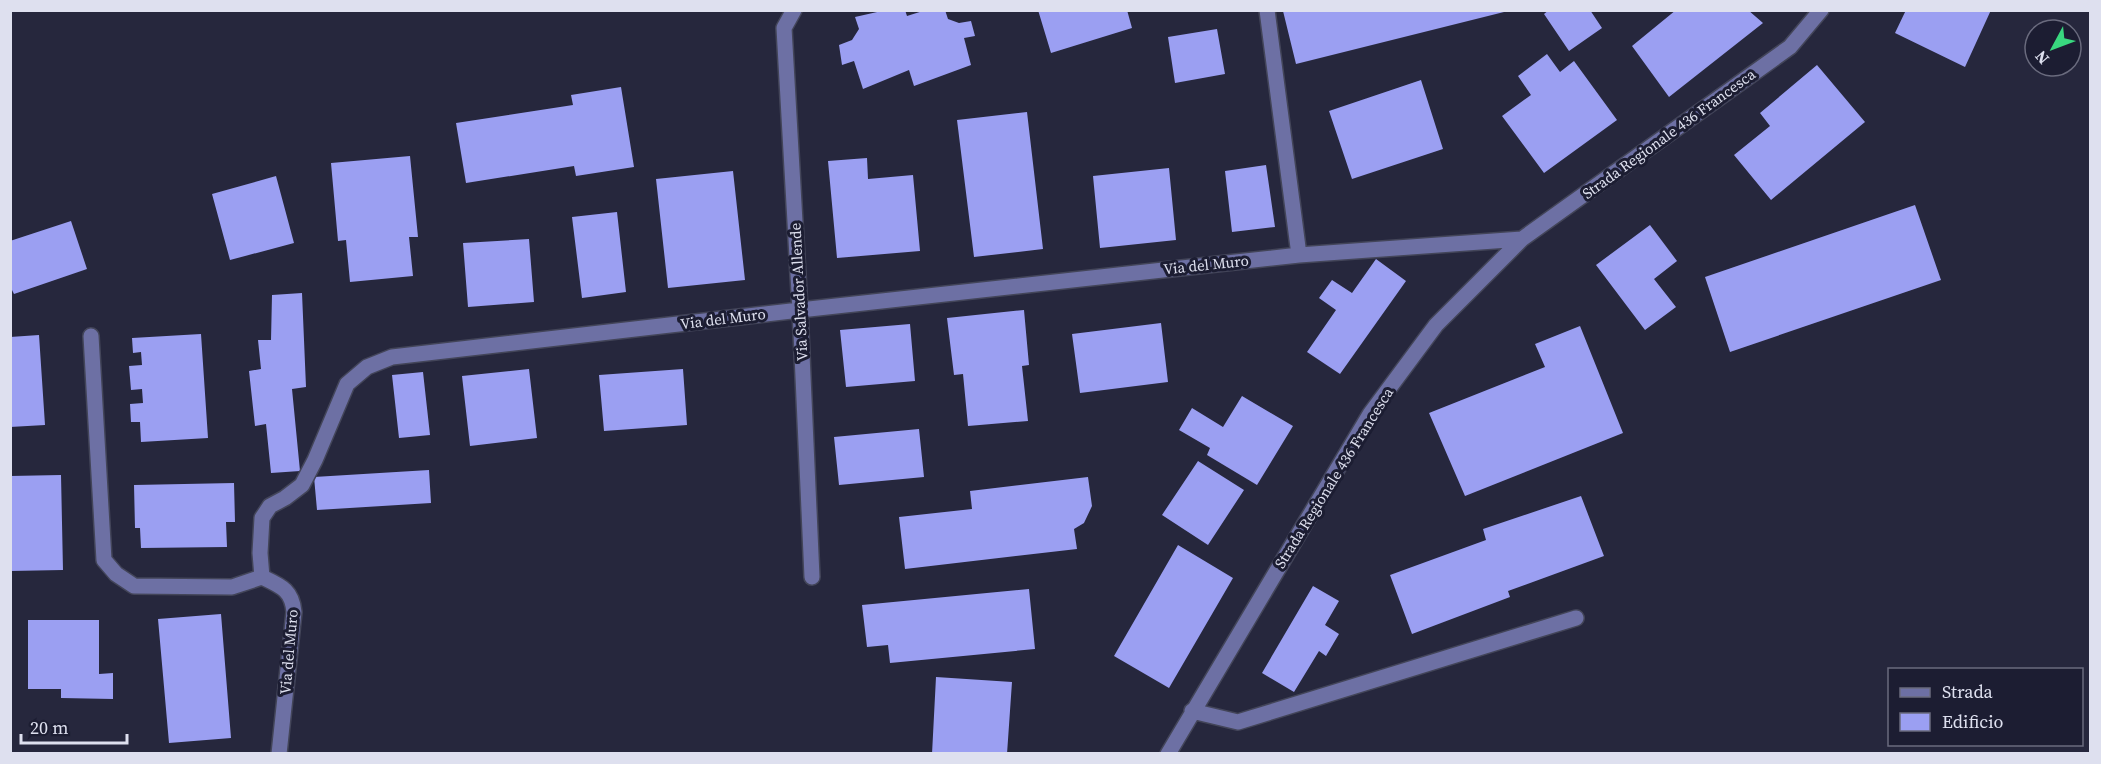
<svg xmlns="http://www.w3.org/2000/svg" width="2101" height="764" font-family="'Source Serif 4',serif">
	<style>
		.building { fill: #9b9ff2 }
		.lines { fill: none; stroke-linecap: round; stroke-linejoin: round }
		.minor-casing { stroke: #434559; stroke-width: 18 }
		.minor { stroke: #6d70a4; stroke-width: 15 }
		.labels { text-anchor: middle; stroke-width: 6; stroke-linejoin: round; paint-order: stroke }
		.street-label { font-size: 15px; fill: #dee0ef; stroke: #1c1d32 }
	</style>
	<rect width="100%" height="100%" fill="#26273d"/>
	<path class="building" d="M886,10h19l2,6 19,-6h19l3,9 11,4 12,-2 4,15 -11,2 7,27 -57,21 -5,-16 -46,19 -9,-28 -12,4 -3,-20 13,-5 7,-11 -4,-12z
		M1038,10h89l5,18 -81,25z
		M1512,10l-216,54 -13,-53 1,-1z
		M1549,10h41l12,18 -33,23 -25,-37z
		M1676,10h72l15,13 -94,74 -37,-51z
		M1906,10h85l-26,57 -70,-34z
		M1217,29l8,45 -50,9 -7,-46z
		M1547,54l13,18 14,-11 43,59 -73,53 -42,-57 29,-21 -13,-19z
		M1817,65l48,57 -94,78 -37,-45 36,-29 -10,-13z
		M1421,80l22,69 -91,30 -23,-68z
		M621,87l13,80 -58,9 -2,-10 -108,17 -10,-60 117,-18 -2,-10z
		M1027,112l16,137 -69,8 -17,-137z
		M410,156l8,81h-9l4,39 -63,6 -4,-42 -8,1 -7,-78z
		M867,158l1,21 45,-4 7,76 -83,7 -9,-97z
		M1266,165l9,62 -43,5 -7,-61z
		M1169,168l7,72 -76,8 -7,-72z
		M733,171l12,109 -77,8 -12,-109z
		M276,176l18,67 -64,17 -18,-66z
		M1915,205l26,75 -211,72 -25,-75z
		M617,212l9,80 -44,6 -10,-81z
		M71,221l16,48 -73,25 -4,-8v-45z
		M1650,225l27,36 -23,18 22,28 -31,23 -49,-65z
		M529,239l5,63 -66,5 -5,-64z
		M1376,259l30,22 -66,93 -33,-22 29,-42 -17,-12 13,-18 20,13z
		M302,293l4,94 -14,2 8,82 -29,2 -5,-49 -11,2 -6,-55 12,-2 -3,-29h13l1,-45z
		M1024,310l5,55 -7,1 6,55 -60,5 -5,-52 -9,1 -7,-57z
		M1161,323l7,59 -88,11 -8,-59z
		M910,324l5,57 -69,6 -6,-57z
		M1580,326l43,107 -158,63 -36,-83 116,-46 -10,-23z
		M201,334l7,104 -67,4 -1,-20h-9l-1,-18 13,-1 -1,-14 -11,1 -2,-24 13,-1 -1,-13 -8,1 -1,-15z
		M39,335l6,90 -35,2v-90z
		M529,369l8,69 -67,8 -8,-70z
		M683,369l4,56 -83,6 -5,-56z
		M423,372l7,63 -31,3 -7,-63z
		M1242,396l51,30 -36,59 -50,-30 3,-7 -31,-18 13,-22 31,19z
		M919,429l5,48 -85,8 -5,-48z
		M1198,461l46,29 -36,55 -46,-30z
		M429,470l2,33 -114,7 -3,-33z
		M61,475l2,95 -53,1v-95z
		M1088,477l4,29 -8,17 -10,6 3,20 -172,20 -6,-52 73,-8 -2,-18z
		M234,483l1,39h-9l1,25 -86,1 -1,-20h-5l-1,-43z
		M1581,496l23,60 -96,35 2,6 -98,37 -22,-59 96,-35 -3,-11z
		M1178,545l55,33 -64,110 -55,-32z
		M1313,586l26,15 -14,24 14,9 -13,22 -7,-5 -25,41 -32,-19z
		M1029,589l6,60 -145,14 -2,-18 -21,2 -5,-42z
		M221,614l10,124 -62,5 -11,-124z
		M28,620h71v54l14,-1v26l-52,-1v-9h-33z
		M936,677l76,5 -5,72h-75z"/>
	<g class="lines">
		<defs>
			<path id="minor" d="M794,10l-10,18 16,282 12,267
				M1267,10l32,245
				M91,336l13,224 12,14 18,12 98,1 30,-10
				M1192,711l46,11 338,-104
				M279,754l15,-142c-2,-22 -13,-26 -32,-35l-2,-24 2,-35 8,-12 15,-8 17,-13 13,-25 32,-76 20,-17 25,-10 408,-47 499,-55 223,-16
				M1168,754l202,-340 66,-89 86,-86 268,-192 31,-37"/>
		</defs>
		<use href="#minor" class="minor-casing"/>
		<use href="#minor" class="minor"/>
	</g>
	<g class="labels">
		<g class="street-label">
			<text transform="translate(1669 134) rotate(-36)" y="5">Strada Regionale 436 Francesca</text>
			<text transform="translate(1206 265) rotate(-6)" y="5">Via del Muro</text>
			<text transform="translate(799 292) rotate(-93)" y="5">Via Salvador Allende</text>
			<text transform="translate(723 319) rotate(-7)" y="5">Via del Muro</text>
			<text transform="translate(1334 478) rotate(-58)" y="5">Strada Regionale 436 Francesca</text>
			<text transform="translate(289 652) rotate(-85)" y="5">Via del Muro</text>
		</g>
	</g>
	<rect width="2101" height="764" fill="none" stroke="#dee0ef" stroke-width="24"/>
	<rect x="1888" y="668" width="195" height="78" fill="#1c1d32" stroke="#6a6b7e" stroke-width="1.5"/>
	<rect x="1900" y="688" width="30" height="9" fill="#6d70a4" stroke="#6a6b7e" stroke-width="1.5"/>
	<text x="1942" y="698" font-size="18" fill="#dee0ef">Strada</text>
	<rect x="1900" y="713" width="30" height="18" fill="#9b9ff2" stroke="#6a6b7e" stroke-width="1.5"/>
	<text x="1942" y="728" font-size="18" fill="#dee0ef">Edificio</text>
	<g transform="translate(2053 48) rotate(229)"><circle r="28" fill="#1c1d32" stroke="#6a6b7e" stroke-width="1.5"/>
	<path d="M0-4.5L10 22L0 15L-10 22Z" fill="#39d87f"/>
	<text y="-9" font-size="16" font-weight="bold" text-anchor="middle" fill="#dee0ef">N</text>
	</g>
	<path d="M21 734v9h106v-9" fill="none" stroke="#dee0ef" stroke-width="3"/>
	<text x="30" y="734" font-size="18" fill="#dee0ef" stroke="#1c1d32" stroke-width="4.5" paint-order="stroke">20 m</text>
</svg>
